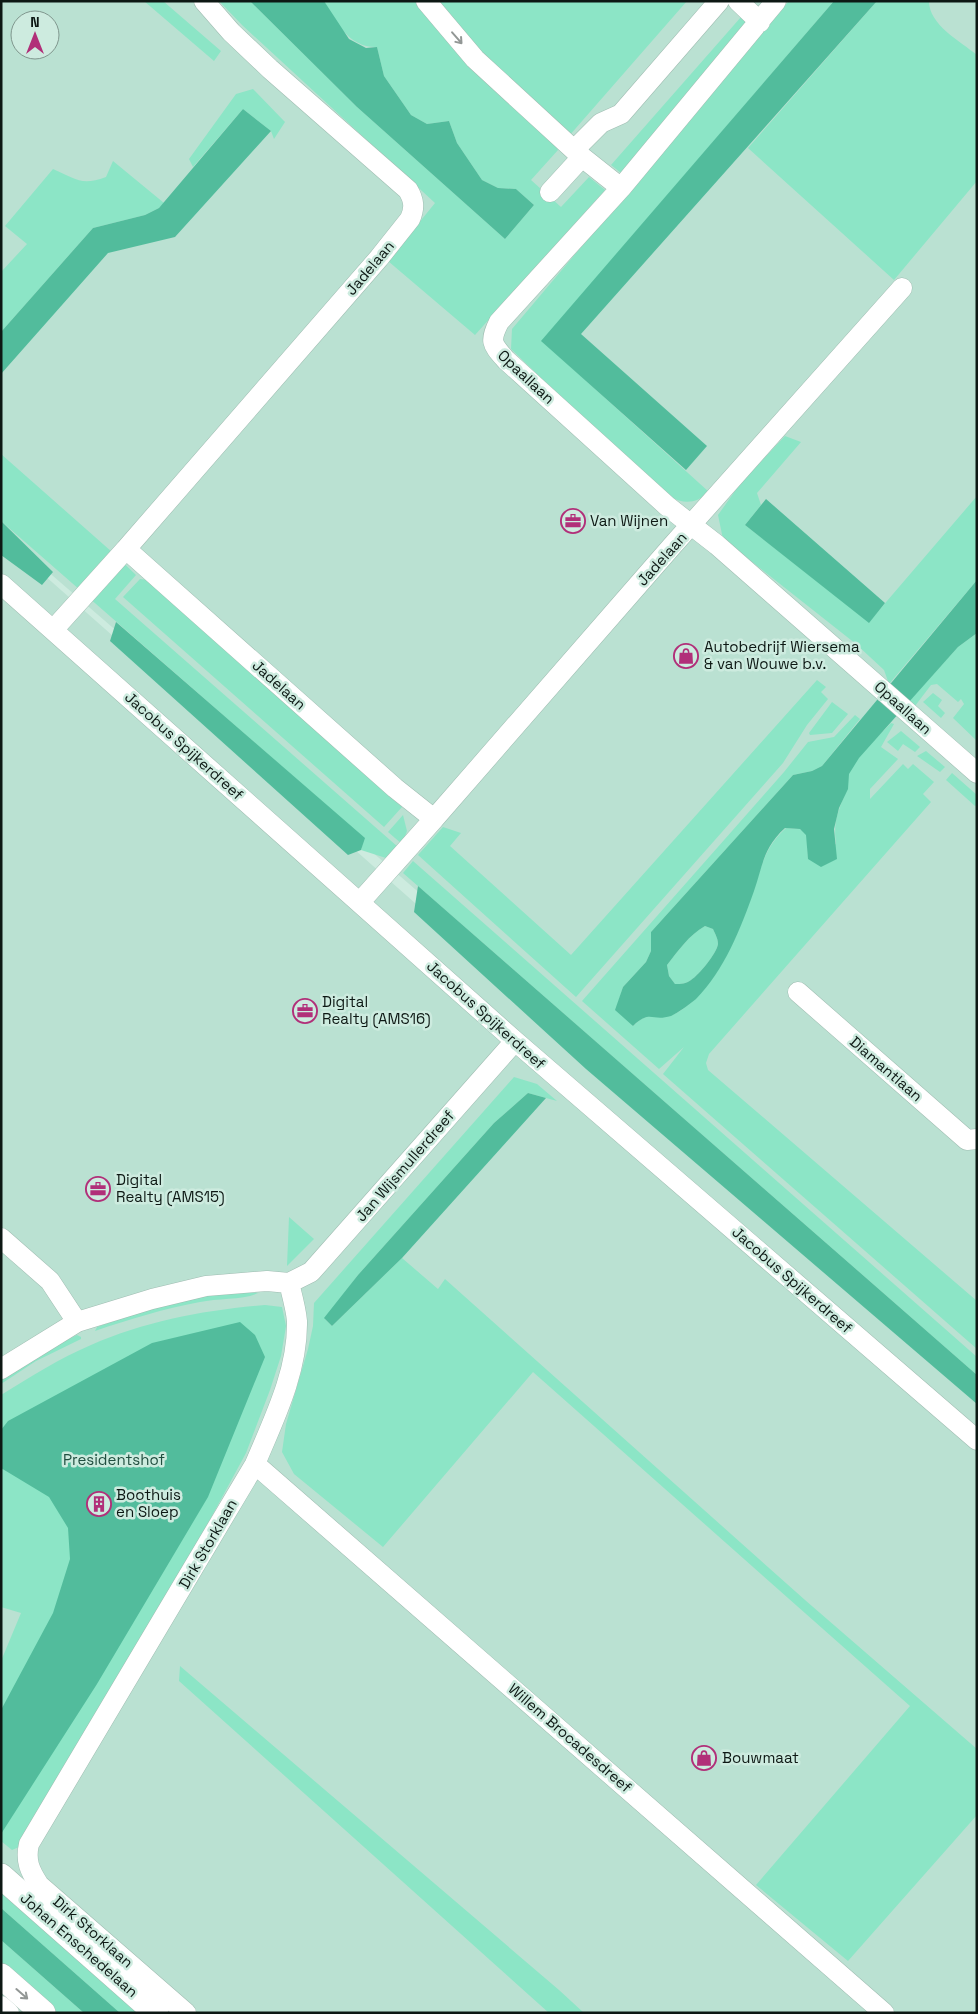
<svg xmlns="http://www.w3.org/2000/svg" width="978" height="2014" font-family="'Space Grotesk',sans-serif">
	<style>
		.built { fill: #bae1d2; fill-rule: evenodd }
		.green { fill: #8ce5c6 }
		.water { fill: #52bc9c; fill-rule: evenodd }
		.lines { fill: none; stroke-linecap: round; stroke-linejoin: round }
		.minor-casing { stroke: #a0bdb2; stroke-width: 21 }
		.tertiary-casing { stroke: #a0bdb2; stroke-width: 26 }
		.minor { stroke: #fff; stroke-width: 20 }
		.tertiary { stroke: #fff; stroke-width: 25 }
		.oneway { stroke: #929795 }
		.labels { text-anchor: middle; stroke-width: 5; stroke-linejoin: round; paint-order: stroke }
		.street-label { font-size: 15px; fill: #0d1814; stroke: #cdebdf }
		.poi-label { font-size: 15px; fill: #0d1814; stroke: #cdebdf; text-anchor: start }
		.park-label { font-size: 15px; fill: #204e3f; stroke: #cdebdf }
	</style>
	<rect width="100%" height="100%" fill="#cdebdf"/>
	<path class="built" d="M1,1h976v1374l-976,-844zM20,20h30v30h-30z
		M1,537l976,863v613h-976z"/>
	<path class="green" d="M144,1h19l58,50 -7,10z
		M219,1h31l107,106 148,132 29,-34 -18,-16 -18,-1 -16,-8 -25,-37 -8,-22 -22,3 -16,-9 -27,-39 -7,-29c-27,1 -41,-24 -53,-46h91l7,10 127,122 9,17 -27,30 30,27 28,-30 16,13 -130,145 -87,-74 47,-58 -193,-178z
		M435,1h252l-118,135 -69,-64z
		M789,1h45l-292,340 167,151c-19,18 -37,8 -55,-6l-143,-137 1,-20z
		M877,1h52c0,24 31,40 48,54v126l-83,99 -146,-132z
		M741,17l9,8 -129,148 -10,-8z
		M253,89l32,33 -11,17 -3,-8 -28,-22 -50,58 -4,-8 47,-65z
		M113,161l51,42 -5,5 -14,7 -52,13 -92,104v-60l26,-28 -22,-18 48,-57c23,10 28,17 53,8z
		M785,436l16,6 -44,51 4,12 -16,20 124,97 108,-126v84l-88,104 -5,-14 -28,-26 -133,-105 -5,-24 22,-31z
		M1,454l111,98 24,23 -21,24 283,248 -12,11 -25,-8 3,-12 -363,-317z
		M140,579l8,1 254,227 -18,20 -261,-230z
		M977,633v108l-24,-23 11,-14 -3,-5 -3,3 -21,-18 -6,1 -16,21 -6,-5 49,-54z
		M817,680l9,7 -5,5 7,7 -21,26 -24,38 -207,234 -158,-142 25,-28 18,6 -11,13 121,109z
		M933,693l9,7 -4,6 7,7 -4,5 -18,-16z
		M832,702l16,12 -16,19 -22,2 -1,-2z
		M855,715l5,4 -38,47 -10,5 -19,4 -142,157v19l-5,11 -23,25 -5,16 15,23c18,-17 20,-6 38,-11 7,-1 20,-12 25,-17 28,-28 43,-67 56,-103 10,-28 11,-46 34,-67l14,1 7,6 1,24 28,-15c-3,-22 2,-33 10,-52 3,-6 1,-13 3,-19 7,-17 30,-37 42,-50l3,1 -13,23 17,12 -28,30v10l33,-35 5,5 5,-5 21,18 -11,12 8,8 -222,252 -3,9 2,7 269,231v48l-314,-275 21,-27 -25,22 -77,-68 202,-229 24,-30 26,-5z
		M901,731l19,16 -5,5 -12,-8 -5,7 -11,-9z
		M926,751l19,16 -5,5 -23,-16z
		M952,773l25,22v10l-2,1 -29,-26z
		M403,815l4,16 -5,13 -14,-12z
		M413,861l564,496v18l-574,-502z
		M705,926l8,3c2,5 5,9 5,15 -1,9 -19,31 -27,36 -5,4 -10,4 -16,4l-6,-8 -2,-11c11,-14 22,-30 38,-39z
		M514,1077l23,7 20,17 -29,-8 -34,30 -136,152 -33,44 7,7 70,-68 36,31 7,-10 360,321 172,149v66l-129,146 -92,-76 154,-179 -377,-334 -150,175 -89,-73 -12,-22 4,-28 22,-75 5,-23 1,-23z
		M289,1217l25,22 -27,27z
		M244,1291l14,2c-14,7 -41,5 -58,9 -37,7 -70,17 -105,29l2,-4 54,-19 42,-10z
		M265,1305l17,2 4,19 -5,30 -11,34 -24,63 -99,183 -128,211 -7,3 -11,-9v-180l20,-48 -20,-6v-212c29,-18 59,-37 90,-50 55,-24 114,-35 174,-40z
		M77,1335l4,2v2l-45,22 -35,23v-7l33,-21z
		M180,1666l379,324 25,23h-35l-370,-332z
		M1,1886l145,127h-26l-119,-105z
		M1,1940l83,73h-34l-49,-43z"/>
	<path class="water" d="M250,1h74l25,38 17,9 11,-1 7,29 27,39 16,9 22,-3 8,22 25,37 16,8 18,1 18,16 -29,34 -148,-132z
		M834,1h43l-296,333 126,112 -21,24 -145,-129z
		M243,109l28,22 -96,106 -67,16 -107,121v-42l92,-104 52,-13 14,-7z
		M766,499l119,104 -16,20 -124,-98z
		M1,521l52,51 -11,13 -41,-30z
		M977,580v53l-19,14 -99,111 -10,16 -1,15 -9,19 -5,21 3,30 -16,8 -13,-8 -2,-24 -6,-6 -15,-1c-22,20 -22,37 -31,63 -13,37 -30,80 -58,108 -6,5 -18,14 -25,17 -20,6 -20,-7 -38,10l-18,-16 8,-23 23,-25 5,-11v-19l142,-157 19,-4 10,-5zM705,926l8,3c2,5 5,9 5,15 -1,9 -19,31 -27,36 -5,4 -10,4 -16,4l-6,-8 -2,-11c11,-14 22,-30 38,-39z
		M116,622l249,216 -4,12 -13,5 -238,-214z
		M418,886l559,489v29l-391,-335 -172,-157z
		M528,1093l18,5 -144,160 -70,68 -8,-8 34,-43 136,-152z
		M240,1322l15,13 10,22 -57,140 -111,187 -96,150v-124l52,-97 17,-54 -2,-31 -19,-31 -48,-29v-38l7,-9 144,-78z
		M1,1908l119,105h-36l-83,-73z"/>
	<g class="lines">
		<defs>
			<path id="minor" d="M204,1l27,31 39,37 138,121c6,10 7,18 2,29l-31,39 -253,291 269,239 39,31 238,-273 230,-258
				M426,1l49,58 99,91
				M738,1l22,21
				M776,1l-155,187 -122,134c-10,20 -7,22 7,38l161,146 50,39 260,228
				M582,157l39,31
				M550,192l32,-35 -8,-7 27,-27 20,-9 98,-113
				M1,584l514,457 462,399
				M53,630l73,-81
				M360,902l74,-83
				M798,992l169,148 10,-1
				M1,1238l49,43 27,41
				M289,1283l22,-11 204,-231
				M1,1369l76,-47 75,-23 54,-13 61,-5 22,2
				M255,1464l629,549
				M1,2006l8,7
				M186,2013l-147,-128c-9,-14 -14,-24 -10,-41l226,-380c19,-45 43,-93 42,-143 -1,-12 -5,-26 -8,-38"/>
			<path id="tertiary" d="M1,1876l155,137
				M1,1976l42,37"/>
		</defs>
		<use href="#minor" class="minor-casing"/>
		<use href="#tertiary" class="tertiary-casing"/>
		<use href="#minor" class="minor"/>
		<use href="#tertiary" class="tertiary"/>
	</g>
	<defs><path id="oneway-shaft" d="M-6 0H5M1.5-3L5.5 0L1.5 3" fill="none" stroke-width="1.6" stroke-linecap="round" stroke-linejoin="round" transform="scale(1.25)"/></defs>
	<g class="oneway">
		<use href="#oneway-shaft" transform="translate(457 38) rotate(49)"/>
		<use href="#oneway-shaft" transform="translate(22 1994) rotate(41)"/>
	</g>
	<defs>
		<symbol id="office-ring" viewBox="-11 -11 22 22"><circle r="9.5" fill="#cdebdf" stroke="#b12f79" stroke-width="1.5"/><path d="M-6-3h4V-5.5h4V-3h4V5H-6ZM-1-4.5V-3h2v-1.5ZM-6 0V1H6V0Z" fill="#b12f79"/></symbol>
		<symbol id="shop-ring" viewBox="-11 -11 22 22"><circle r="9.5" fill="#cdebdf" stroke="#b12f79" stroke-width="1.5"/><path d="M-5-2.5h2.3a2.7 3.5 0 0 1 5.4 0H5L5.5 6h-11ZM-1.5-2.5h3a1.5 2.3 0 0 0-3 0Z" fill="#b12f79"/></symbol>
		<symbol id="building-ring" viewBox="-11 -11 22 22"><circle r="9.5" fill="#cdebdf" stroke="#b12f79" stroke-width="1.5"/><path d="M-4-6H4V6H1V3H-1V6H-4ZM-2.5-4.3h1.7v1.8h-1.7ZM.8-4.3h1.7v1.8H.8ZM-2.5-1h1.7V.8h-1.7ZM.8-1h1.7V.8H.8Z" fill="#b12f79"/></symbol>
	</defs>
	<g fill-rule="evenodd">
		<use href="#office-ring" x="559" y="507" width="28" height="28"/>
		<use href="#shop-ring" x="672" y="642" width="28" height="28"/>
		<use href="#office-ring" x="291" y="997" width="28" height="28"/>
		<use href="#office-ring" x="84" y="1175" width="28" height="28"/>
		<use href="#building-ring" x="85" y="1490" width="28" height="28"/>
		<use href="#shop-ring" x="690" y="1744" width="28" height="28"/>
	</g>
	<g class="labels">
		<g class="street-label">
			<text transform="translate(370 268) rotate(-50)" y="5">Jadelaan</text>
			<text transform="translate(526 377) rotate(43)" y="5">Opaallaan</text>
			<text transform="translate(662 559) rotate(-48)" y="5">Jadelaan</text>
			<text transform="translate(279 685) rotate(42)" y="5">Jadelaan</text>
			<text transform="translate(903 708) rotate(42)" y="5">Opaallaan</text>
			<text transform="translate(184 746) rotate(42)" y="5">Jacobus Spijkerdreef</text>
			<text transform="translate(486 1015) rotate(42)" y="5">Jacobus Spijkerdreef</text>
			<text transform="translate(886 1069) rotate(41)" y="5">Diamantlaan</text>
			<text transform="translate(405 1166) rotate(-49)" y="5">Jan Wijsmullerdreef</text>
			<text transform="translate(792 1280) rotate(41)" y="5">Jacobus Spijkerdreef</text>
			<text transform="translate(208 1544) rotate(-60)" y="5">Dirk Storklaan</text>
			<text transform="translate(570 1738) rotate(41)" y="5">Willem Brocadesdreef</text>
			<text transform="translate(93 1932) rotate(41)" y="5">Dirk Storklaan</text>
			<text transform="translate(79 1945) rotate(41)" y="5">Johan Enschedelaan</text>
		</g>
		<g class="poi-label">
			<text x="590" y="526">Van Wijnen</text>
			<text x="704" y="652">Autobedrijf Wiersema<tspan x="704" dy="17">&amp; van Wouwe b.v.</tspan></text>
			<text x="322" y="1007">Digital<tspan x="322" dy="17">Realty (AMS16)</tspan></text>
			<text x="116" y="1185">Digital<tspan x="116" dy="17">Realty (AMS15)</tspan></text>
			<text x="116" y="1500">Boothuis<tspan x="116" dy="17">en Sloep</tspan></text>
			<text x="722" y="1763">Bouwmaat</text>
		</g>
		<g class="park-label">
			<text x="114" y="1465">Presidentshof</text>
		</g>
	</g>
	<rect width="978" height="2014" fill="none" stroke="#0d1814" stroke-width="5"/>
	<g transform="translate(35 35)"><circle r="24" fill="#cdebdf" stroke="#80978e"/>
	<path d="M0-4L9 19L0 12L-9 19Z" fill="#b12f79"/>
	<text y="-8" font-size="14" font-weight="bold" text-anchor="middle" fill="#0d1814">N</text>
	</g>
</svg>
